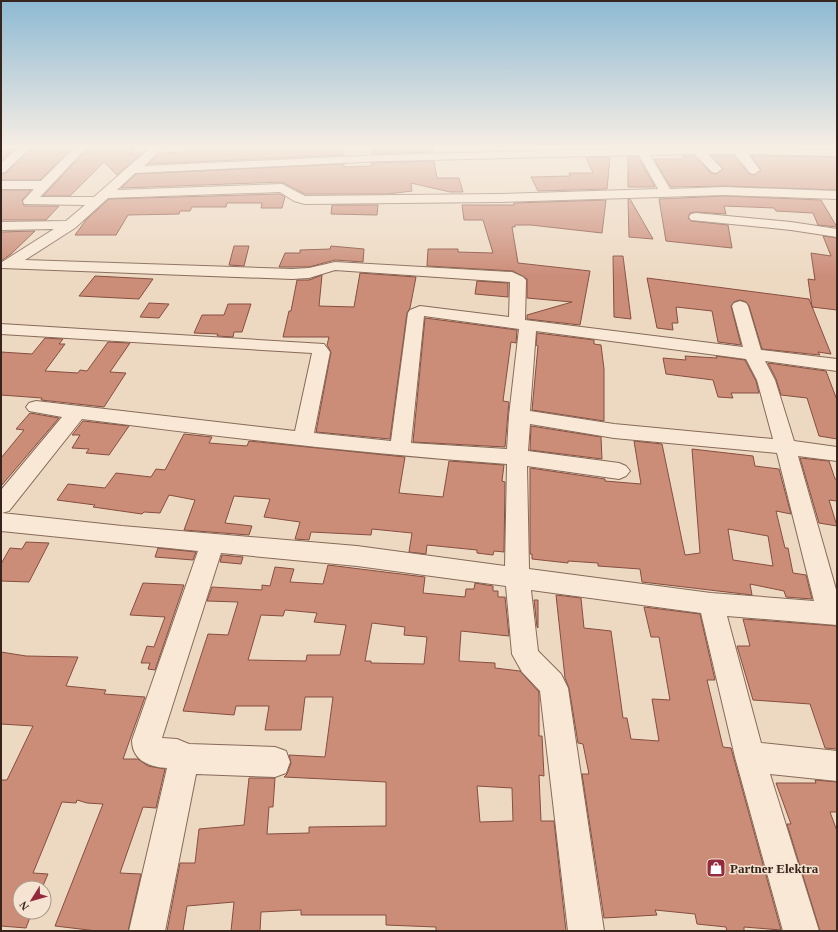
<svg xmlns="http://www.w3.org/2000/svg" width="838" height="932" font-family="Georgia,serif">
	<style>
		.building { fill: #cb8c78; stroke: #864f40; fill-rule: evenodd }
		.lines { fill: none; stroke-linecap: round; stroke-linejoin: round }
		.minor-casing { stroke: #876a59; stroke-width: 2 }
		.minor { fill: #f8e8d5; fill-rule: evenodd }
		.labels { text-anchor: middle; stroke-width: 3; stroke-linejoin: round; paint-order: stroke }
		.near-poi-label { font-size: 13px; font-weight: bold; fill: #37251d; stroke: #f5e4d1; text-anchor: start }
	</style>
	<rect width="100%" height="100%" fill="#edd9c2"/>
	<path class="building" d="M112,146h25l-6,7h11l-25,22 -13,-13 -34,34h-27l45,-48h23z
		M187,146h157v9l-196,9 12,-11 25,-1z
		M372,146h60l1,6 -61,2z
		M33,147l39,1 -32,32h-39v-6l5,-1z
		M1,149h14l-14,12z
		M682,156h12l17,17 5,1 7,-5 -12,-13h23l15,18 5,1 7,-5 -10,-14 86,1v33l-113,-4 -53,1 -17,-28h30z
		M610,157l-3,32 -69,2 -7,-14 39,-1 -1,-3h24l-7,-15z
		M628,157h10l17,30h-27z
		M434,161l3,17h22l4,14h-13l-39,-9 1,8 -24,3h-83l-23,-12 -161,6 15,-14 208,-10v3l27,-1 1,-3z
		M1,190h30l-9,10 2,6h35l-13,14h-45z
		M280,194l5,3 -3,11h-21l1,-5h-35l-1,4h-34l-2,4h-10l-1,3 -51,1 -12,20h-41l11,-15 23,-21z
		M724,196l97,4 16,27 -19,-2 -5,-12 -37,-2 -2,-3 -50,-2 2,8 -30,-2 -6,1 -2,5 3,3 37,4 4,23 -66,-7 -7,-42z
		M628,199h2l23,40 -24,-2z
		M606,200l-4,33 -71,-8h-16v2h-3l6,36 72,8 -10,54 -53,-6v-4l45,-13 -45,-4v-19l-14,-8 -86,-5 1,-17h30v3l35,1 -10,-33h-19l-2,-15h52v-2z
		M332,205h46l-1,10 -46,-1z
		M1,231v1l34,-1 -24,23 -10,7z
		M823,236l14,2v72l-25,-3 -4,-28 7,1 -4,-27 20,3z
		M234,246h15l-5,20 -15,-1z
		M331,246l33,3 -1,13 -28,-2 -26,7h-30l6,-14h15v-3l30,-1z
		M613,256h10l8,63 -17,-2z
		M360,273l56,4 -6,31 -3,5 -17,126 -74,-7 15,-80 -4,-7 2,-8h-46l6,-26h2l6,-31h12l13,-5 -3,31 35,1z
		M95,276l58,3 -14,20 -60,-3z
		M647,278l162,21 22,55 -13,-2 2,3 -58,-6 -13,-43 -3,-4 -6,-2 -6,2 -3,4 10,39 -23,-3 -6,-31 -36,-4 2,16h-6l1,7 -16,-2z
		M477,281l31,2v14l-33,-3z
		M149,303l20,1 -10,14 -19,-1z
		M228,304h23l-9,28h-8l-1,5 -16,-1 1,-2 -24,-1 8,-18h22z
		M425,318l92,12 -1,13 -5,-1 -8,59 6,1 -4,45 -92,-5z
		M537,333l57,7v4l7,1 3,24v52l-72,-11 6,-64 -2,-1z
		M45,338l18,1 -4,5h6l-20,27 33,2 2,-3 7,1 21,-29 22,1 -20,29 16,1 -22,34 -63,-7 1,-2 -41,-3v-43l31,2z
		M685,356l32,2 -1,-2 29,4 11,21 3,12h-28l2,5 -15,-1 -5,-17 -47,-6 -3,-16 23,2z
		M768,363l58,8 11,29v39l-18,-3 -12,-38 -26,-3 -5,-16z
		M30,413l29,5 -58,68v-28l23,-28 -8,-1z
		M83,421l46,5 -20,29 -23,-2 3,-4 -17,-1 8,-13h-8z
		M531,426l70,11 1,22 -72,-9z
		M184,434l28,3 -3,6 38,3 2,-5 156,16 -6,36 44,4 6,-36 55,4 -2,16 3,1 -1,70 -10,-1 -1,4 -16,-2v-3l-50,-5 -1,9 -17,-2 3,-19 -40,-4 -1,6 -60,-3 -2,8 -14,-1 5,-17 -36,-5 6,-18 -36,-3 -9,27 27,3 -3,9 -65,-5 11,-30 -26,-5 -9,18 -16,-1 -2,2 -49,-7 2,-2 -38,-5 11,-16 37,4 11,-15 35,4 5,-8 9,1z
		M634,441l28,3 23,111 15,-2 -8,-104 61,7 2,10 24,3 12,45 -15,-3 9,37h3l5,25 13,2 6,24 -26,-2 -2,-6 -34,-7 2,11 -110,-13 -2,-13 -42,-3v-3l-30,-2v2l-36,-4v-5h-2v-86l75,11v2l36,3zM728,529l40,7 5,30 -40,-6z
		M800,458l29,3 6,18h2v22l-8,-1 8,26 -18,-3z
		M26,542l23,1 -20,39 -28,-1v-17l9,-16 12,1z
		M158,548l38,4 -3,8 -38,-3z
		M222,555l21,2 -2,7 -21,-2z
		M328,565l97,12 -2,16 42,4 1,-8h8l1,-6 18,3v5h5v6h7l4,39 -48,-5 -2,30 36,2v5l25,3 19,21v44h3l2,40 -5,-1 2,46h13l12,110h-130v-4l-50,-2v-10h-85v-5l-40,2 -1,19h-29l3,-29 -47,4 -4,25h-16l13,-68h15l4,-34 45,-4 5,-47h26l-2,29h-4l-2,27 42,-1v-6l77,-1v-44l-102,-5 3,-3 4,-11 -2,-8 36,2 8,-60h-28l-4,33h-36l4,-24h-33l-2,9 -51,-4 25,-77 20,1 10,-33 -31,-1 5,-14 50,3v-5l8,1 5,-19 19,2 -4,13 33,2zM285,610l32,3 -3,9 32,3 -6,30h-33l-1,6 -58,-1 13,-45 22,1zM372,623l33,4 -1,8 23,2 -3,27 -53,-1v-2h-6zM477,786l35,2 1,33 -33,1z
		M143,583l41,2 -29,85 -7,-1 2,-6h-9l6,-17 7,1 11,-30 -35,-2z
		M556,595l25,3 3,30 27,3 12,87h4l4,21 28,2 -7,-42 18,1 -11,-63h-8l-7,-30 56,7 15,66h-8l16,67 8,1 50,182 -37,-3v4h-17l-1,-4 -29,-3 -2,-10 -40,-4 2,5 -53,3 -22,-144h7l-6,-30 -5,-1 -9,-55 -4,-10z
		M534,600h4v28l-1,-1z
		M743,619l94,7v123l-12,-1 -15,-44 -57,-4 -16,-54h13z
		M1,652l25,4 52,1 -12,29 40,4 -2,4 41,3 -22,62h15l10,7 17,3 -9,39 -13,-1 -23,66 21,1 -13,57h-31l-42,-5 48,-122 -16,-1 -10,-3 -1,3 -14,-1 -29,71 15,1 -6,14h-22v24h12l-6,16 -25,-2v-146h6l26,-54 -32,-2z
		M815,780l22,2v30h-7l7,19v100h-17l-33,-107h4l-15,-41h40z"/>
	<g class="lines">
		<defs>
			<path id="minor" d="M20,146h12l-27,26 -4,1v-10z
				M76,146h12l-48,51h54l58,-51h12l-20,20 240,-11 314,-8 139,3v6l-89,-2 12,16 -6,4 -4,-1 -15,-19h-27l14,15 -6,4 -4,-1 -17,-18 -45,1 20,34 54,-2 113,4v8l-113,-4 -225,7 -194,2 -11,-3 -14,-9 -172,6 -33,30 -50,32 267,9 17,-1 26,-6 177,10 11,5 3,3 -1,40 218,27 -11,-41 2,-3 6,-2 6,2 2,3 13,44 76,9v12l-72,-10 10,19 19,61 43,6v14l-39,-5 39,137v32l-110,-9 34,127 76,8v30l-67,-7 49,157h-36l-48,-174 -34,-144 -170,-23 7,61 23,23 7,14 36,243h-36l-28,-240 -18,-19 -10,-18 -6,-68 -149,-20 -136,-13 -59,185 15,1 12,5 86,3 11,4 4,11 -4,11 -11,4 -79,-3 -31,157h-36l38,-163c-17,-1 -35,-7 -35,-28l66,-189 -197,-20v-41l61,-73 -33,-6 -3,-4 3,-4 7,-2 259,30 17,-78 -311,-19v-10l323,20 6,8 -16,81 77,8 17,-128 2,-3 10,-4 89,11 1,-35 -175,-12 -26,8 -17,1 -290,-11v-6l52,-33 -53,1v-8l65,-1 19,-16 -61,-1 -1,-3 11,-12h-33v-8h40zM639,155l19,34 -159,5 -194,2 -23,-12 -165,6 18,-17 249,-12zM424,316l95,13 -10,87 -2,33 -96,-6zM536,331l210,28 11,21 16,59 -159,-15 -84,-13zM82,419c141,18 282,35 425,45l-2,102 -148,-20 -235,-20 -120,-13 7,-2zM530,424l84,14 163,15 37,148 -103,-8 -182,-24 -2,-103 92,13 7,-3 4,-5 -4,-5 -7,-3 -91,-12z
				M696,213l95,9 46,7v8l-46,-7 -100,-10 -2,-3 2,-3z"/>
		</defs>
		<use href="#minor" class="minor-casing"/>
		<use href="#minor" class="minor"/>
	</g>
	<linearGradient id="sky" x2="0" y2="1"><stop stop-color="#8db9d3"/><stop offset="0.53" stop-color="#f7eee4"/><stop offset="1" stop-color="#f7eee4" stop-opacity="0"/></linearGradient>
	<rect width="838" height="277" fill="url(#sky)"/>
	<defs>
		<symbol id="shop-square" viewBox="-11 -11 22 22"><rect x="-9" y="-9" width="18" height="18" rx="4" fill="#952a3e" stroke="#f5e4d1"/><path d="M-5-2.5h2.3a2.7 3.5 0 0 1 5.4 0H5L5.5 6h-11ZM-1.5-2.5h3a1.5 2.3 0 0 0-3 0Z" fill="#fff"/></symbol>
	</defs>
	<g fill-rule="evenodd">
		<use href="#shop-square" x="705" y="857" width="22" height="22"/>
	</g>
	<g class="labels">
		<g class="near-poi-label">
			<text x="730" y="873">Partner Elektra</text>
		</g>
	</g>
	<rect width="838" height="932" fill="none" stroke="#37251d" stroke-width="4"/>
	<g transform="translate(32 900) rotate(233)"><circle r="19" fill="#f5e4d1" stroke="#a99889"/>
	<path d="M0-3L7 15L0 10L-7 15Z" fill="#952a3e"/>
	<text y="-6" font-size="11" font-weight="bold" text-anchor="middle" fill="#37251d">N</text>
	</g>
</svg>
